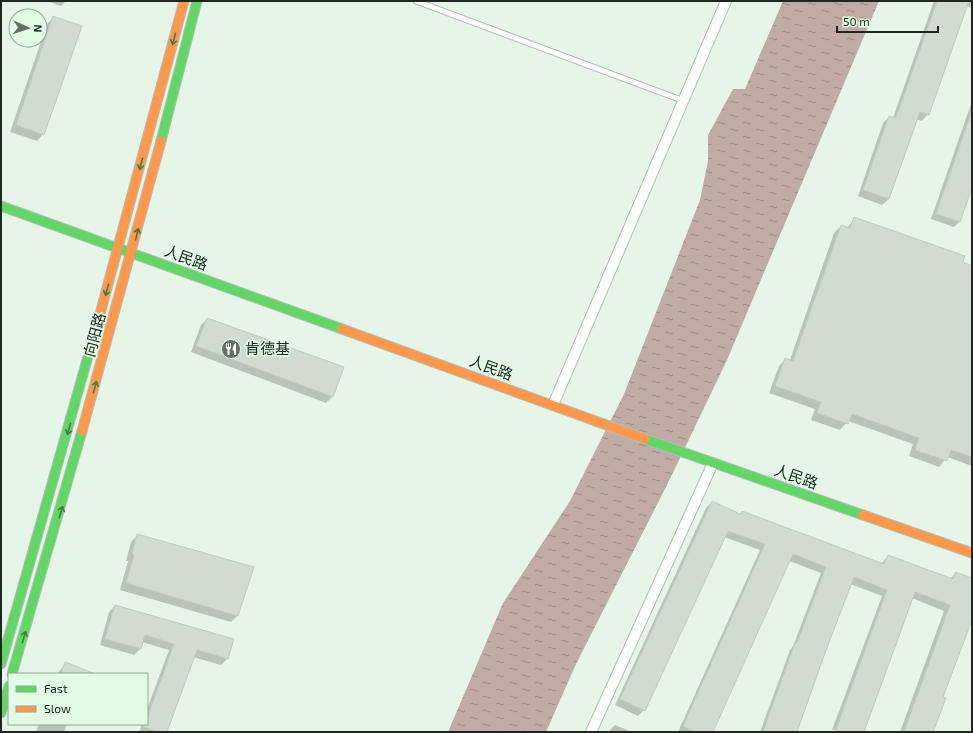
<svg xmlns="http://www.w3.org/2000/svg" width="973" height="733" font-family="'Exo 2','Noto Sans SC',sans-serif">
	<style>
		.water { fill: url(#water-ripples) }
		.shadow { fill: #0003 }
		.building { fill: #d0dbd1; stroke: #c0cbc1 }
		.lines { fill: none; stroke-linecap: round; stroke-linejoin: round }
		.lane-casing { stroke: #b3beb5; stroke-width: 7 }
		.street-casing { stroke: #b3beb5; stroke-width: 12 }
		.fast-casing { stroke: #b3beb5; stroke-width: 11 }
		.slow-casing { stroke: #b3beb5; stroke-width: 11 }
		.lane { stroke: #fbfefc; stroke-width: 5 }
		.street { stroke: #fbfefc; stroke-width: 10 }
		.fast { stroke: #63d668; stroke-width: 9 }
		.slow { stroke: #ff974d; stroke-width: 9 }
		.oneway { stroke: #407e44 }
		.labels { text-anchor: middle; stroke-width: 3.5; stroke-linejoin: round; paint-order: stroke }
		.street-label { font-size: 15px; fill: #1d271f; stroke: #e1fbe4 }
		.poi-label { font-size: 15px; fill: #1d271f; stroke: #e1fbe4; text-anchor: start }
	</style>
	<defs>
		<pattern id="water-ripples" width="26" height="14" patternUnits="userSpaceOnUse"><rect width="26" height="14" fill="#c0aca4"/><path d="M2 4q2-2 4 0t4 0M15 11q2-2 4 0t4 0" fill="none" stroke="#9b8c85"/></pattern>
	</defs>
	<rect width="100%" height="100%" fill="#e7f5e9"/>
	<path class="water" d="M783,1h96l-152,359 -59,123 -92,181 -30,68h-98l55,-129 67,-102 54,-107 76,-194 8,-39v-26l25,-46h12z"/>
	<path class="shadow" d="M47,1h19l-5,5z
		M934,1h38v7l-6,-2 -38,108 -6,7 -6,-2 -27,80 -7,6 -24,-9 25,-73 6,-6 4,1z
		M54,17l-11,117 -6,7 -27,-9 37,-108z
		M972,101v85l-12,35 -6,6 -23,-8z
		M855,218l117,49v199l-25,-9 -8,10 -30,-11 4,-12 -65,-23 -8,9 -29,-10 4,-11 -46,-16 10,-27 7,-7 4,1 44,-127 7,-7 6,2z
		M207,319l136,49 -11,29 -6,6 -135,-51 10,-27z
		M712,502l27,13 3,-3 139,52 7,-8 62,23 6,-6 16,6v38l-30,80 -10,35h-32l44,-121 -32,-13 -49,134 -31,-2 50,-134 -32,-12 -54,148h-36l30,-82 3,-4 28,-73 -32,-12 -77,171h-34l82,-182 -36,-13 -80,173 -6,6 -23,-11 91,-197z
		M138,535l99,81 -6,6 -111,-32 8,-29h-2l5,-19z
		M115,606l112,53 -6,6 -28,-8 -27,75h-27l3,-8h5v-15l22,-59 -27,-8 -2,7 -6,6 -34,-10 9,-33z
		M65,664l20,10h-28z
		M39,724h28l-3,8h-28z
		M615,725l17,7h-24z"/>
	<path class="building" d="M937,1h32l-40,114 -9,-3 -31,87 -26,-9 26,-74 7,2z
		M53,16l29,10 -38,109 -28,-10z
		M970,116h2v72l-12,34 -24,-8z
		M854,217l111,39 -2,6 9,4v191l-21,-7 -4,11 -32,-11 4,-12 -67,-24 -4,10 -31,-11 4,-11 -46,-16 10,-28 8,3 48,-136 9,3z
		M207,318l137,49 -11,30 -137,-51z
		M712,501l28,13 2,-3 142,53 4,-9 65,24 3,-7 16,6v42l-29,77 3,1 -13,34h-29l46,-127 -35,-13 -51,140h-29l52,-142 -33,-13 -29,76 -28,79h-34l32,-89h2l29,-76 -33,-13 -80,178h-18l-12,-6 82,-182 -37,-13 -83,180 -25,-12z
		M137,534l117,33 -16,49 -112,-33 8,-28 -2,-1z
		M115,605l119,34 -6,20 -31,-9 -30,82h-10l-13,-5 1,-3h2v-6l27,-74 -29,-9 -4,14 -36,-10z
		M65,662l28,11v1h-32z"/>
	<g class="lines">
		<defs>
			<path id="lane" d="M416,1l268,100"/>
			<path id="street" d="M553,405l173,-404
				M591,732l122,-269"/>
			<path id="fast" d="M161,141l36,-140
				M1,206l341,123
				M645,439l218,76
				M1,664l99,-350
				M12,674l70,-243
				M1,713l8,-27"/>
			<path id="slow" d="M100,314l84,-313
				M342,329l303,110
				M82,431l79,-290
				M863,515l109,38"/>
		</defs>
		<use href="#lane" class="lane-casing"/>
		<use href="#street" class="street-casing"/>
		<use href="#fast" class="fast-casing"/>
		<use href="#slow" class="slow-casing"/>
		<use href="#lane" class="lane"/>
		<use href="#street" class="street"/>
		<use href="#fast" class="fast"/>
		<use href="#slow" class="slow"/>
	</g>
	<defs><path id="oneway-shaft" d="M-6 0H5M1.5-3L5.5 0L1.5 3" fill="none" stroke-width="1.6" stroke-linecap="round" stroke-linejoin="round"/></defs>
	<g class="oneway">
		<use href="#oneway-shaft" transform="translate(174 39) rotate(105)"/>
		<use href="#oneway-shaft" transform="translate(141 164) rotate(105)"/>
		<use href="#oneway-shaft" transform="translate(137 234) rotate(-76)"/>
		<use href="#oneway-shaft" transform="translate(107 290) rotate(105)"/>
		<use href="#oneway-shaft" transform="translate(95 387) rotate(-75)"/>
		<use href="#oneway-shaft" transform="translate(69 429) rotate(105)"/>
		<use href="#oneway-shaft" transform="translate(61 512) rotate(-73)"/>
		<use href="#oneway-shaft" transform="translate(24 637) rotate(-73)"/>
	</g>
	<defs>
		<symbol id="restaurant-disc" viewBox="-11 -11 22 22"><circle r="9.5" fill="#646f66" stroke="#e1fbe4"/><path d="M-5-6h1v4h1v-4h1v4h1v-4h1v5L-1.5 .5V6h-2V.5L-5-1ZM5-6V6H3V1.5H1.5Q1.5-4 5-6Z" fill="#fff"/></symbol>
	</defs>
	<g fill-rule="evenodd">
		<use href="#restaurant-disc" x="220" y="338" width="22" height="22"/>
	</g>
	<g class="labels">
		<g class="street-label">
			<text transform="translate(186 258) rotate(20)" y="5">人民路</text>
			<text transform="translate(95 335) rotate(-75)" y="5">向阳路</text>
			<text transform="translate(491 368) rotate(20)" y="5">人民路</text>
			<text transform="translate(796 477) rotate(19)" y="5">人民路</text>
		</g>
		<g class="poi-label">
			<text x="245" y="354">肯德基</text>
		</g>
	</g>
	<rect width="973" height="733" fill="none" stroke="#1d271f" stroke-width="4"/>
	<rect x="8" y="673" width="140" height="52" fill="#e1fbe4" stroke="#93a695"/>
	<rect x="16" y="686" width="20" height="6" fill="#63d668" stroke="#93a695"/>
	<text x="44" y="693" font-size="12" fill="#1d271f">Fast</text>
	<rect x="16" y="706" width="20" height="6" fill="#ff974d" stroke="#93a695"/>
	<text x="44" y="713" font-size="12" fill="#1d271f">Slow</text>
	<g transform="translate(28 28) rotate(93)"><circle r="19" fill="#e1fbe4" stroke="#93a695"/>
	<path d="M0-3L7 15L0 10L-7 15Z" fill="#646f66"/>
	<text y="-6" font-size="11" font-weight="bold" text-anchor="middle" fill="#1d271f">N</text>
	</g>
	<path d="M837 26v6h101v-6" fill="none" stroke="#1d271f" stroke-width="2"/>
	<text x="843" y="26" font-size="12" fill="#1d271f" stroke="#e1fbe4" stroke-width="3" paint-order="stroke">50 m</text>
</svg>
